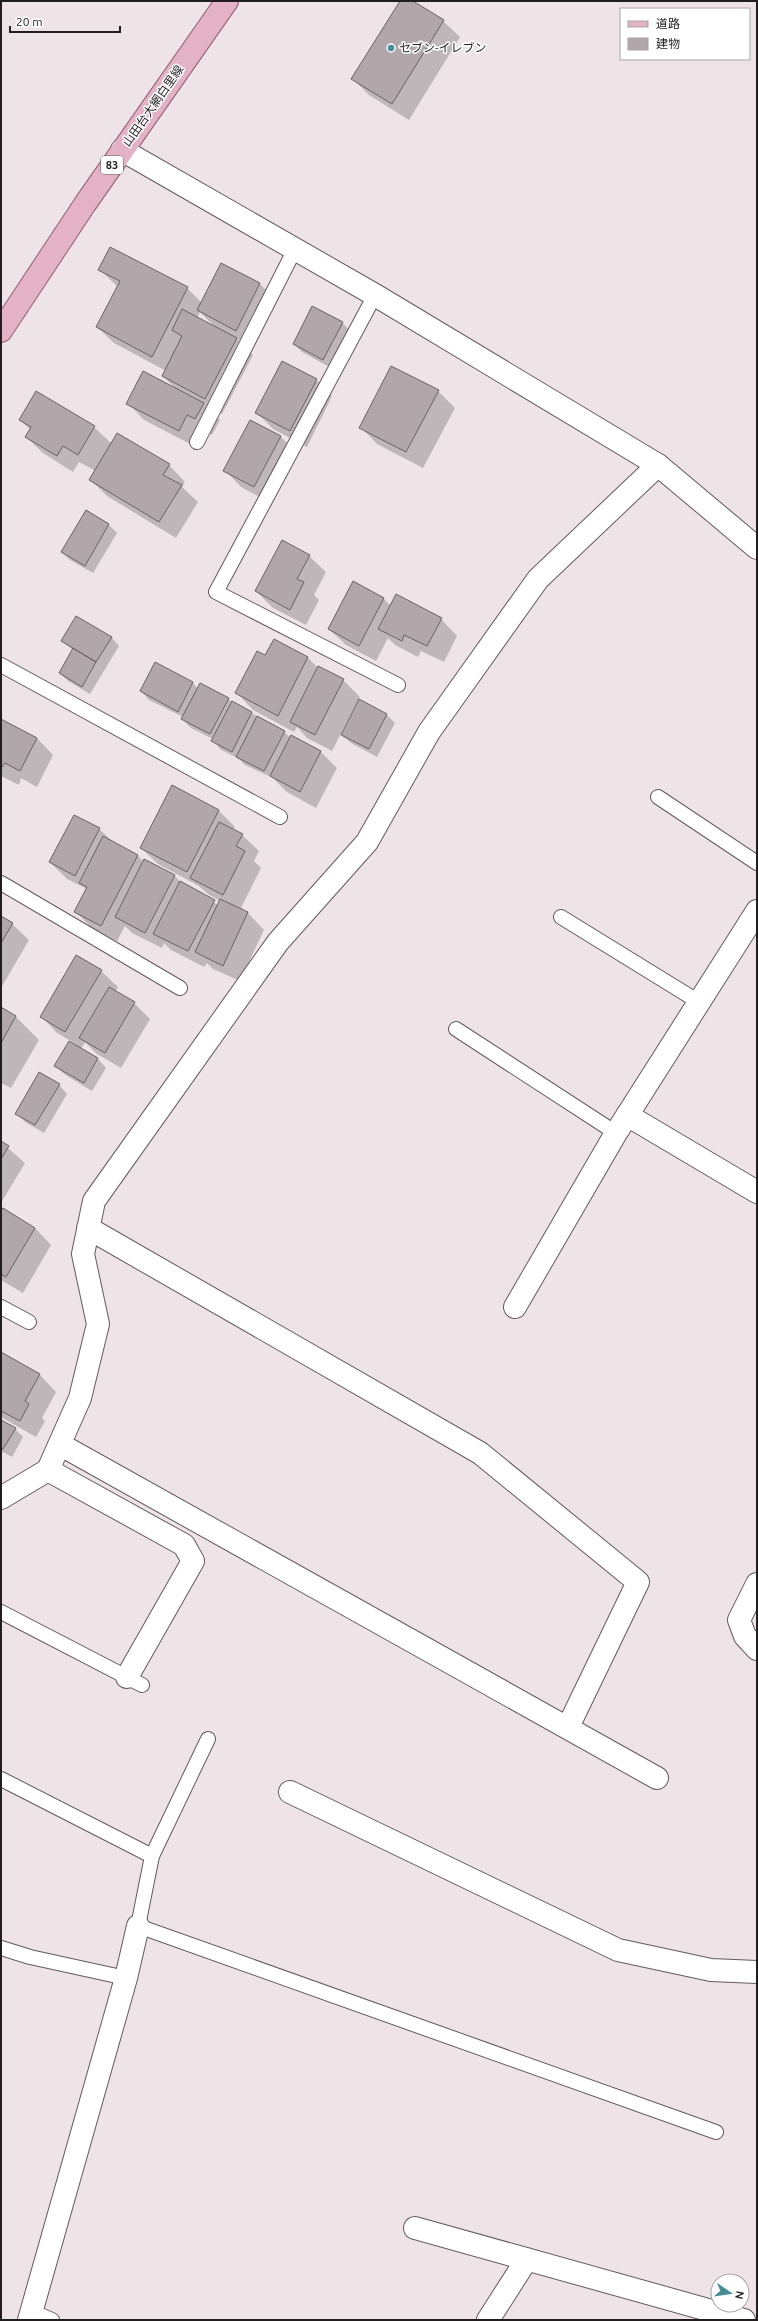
<svg xmlns="http://www.w3.org/2000/svg" width="758" height="2321" font-family="Ubuntu,'Noto Sans JP',sans-serif">
	<style>
		.shadow { fill: #0003; fill-rule: evenodd }
		.building { fill: #b1a7aa; stroke: #6a6164 }
		.lines { fill: none; stroke-linecap: round; stroke-linejoin: round }
		.service-casing { stroke: #635a5d; stroke-width: 16 }
		.minor-casing { stroke: #635a5d; stroke-width: 24 }
		.tertiary-casing { stroke: #635a5d; stroke-width: 24 }
		.primary-casing { stroke: #945c71; stroke-width: 24 }
		.service { stroke: #fff; stroke-width: 14 }
		.minor { stroke: #fff; stroke-width: 22 }
		.tertiary { stroke: #fff; stroke-width: 22 }
		.primary { stroke: #e3b2c4; stroke-width: 22 }
		.poi-dot { fill: #458c95; stroke: #fff; stroke-width: 1.5 }
		.labels { text-anchor: middle; stroke-width: 3; stroke-linejoin: round; paint-order: stroke }
		.shield { fill: #fff; stroke: #646262; stroke-width: 1 }
		.shield-label { font-size: 11px; font-weight: bold; fill: #221e1f }
		.poi-label { font-size: 12px; fill: #221e1f; stroke: #fff; text-anchor: start }
		.street-label { font-size: 12px; fill: #221e1f; stroke: #fff }
	</style>
	<rect width="100%" height="100%" fill="#eee4e7"/>
	<path class="shadow" d="M401,1h10l32,20 17,16 -51,83 -40,-25 -16,-16z
		M222,264l38,20 16,16 -24,46 -15,-7 16,16 -31,59 -15,-7 13,13 -8,15 -8,-4 -8,16 -52,-27 -16,-17 47,-15 -12,-12 3,-5 -52,-28 -17,-16 21,-40 -18,-17 87,18 15,15zM200,312l14,14 -17,-8z
		M342,323l9,8 -20,37 -29,-16 -8,-8z
		M392,367l46,24 17,17 -32,60 -46,-24 -16,-17z
		M316,380l16,16 -25,51 -34,-18 -17,-17z
		M20,420l74,7 18,17 57,21 16,17 -3,5 16,15 -22,36 -69,-42 -16,-16 5,-9 -17,-9 -6,10 -30,-19 -17,-16 5,-7z
		M280,436l17,17 -26,50 -30,-16 -16,-17z
		M86,511l23,14 8,8 -24,40 -23,-13 -8,-8z
		M309,556l17,16 -12,23 5,5 -13,25 -33,-17 -17,-17z
		M384,599l7,7 50,13 16,17 -13,26 -23,-11 -3,6 -23,-12 -7,-7 -12,23 -30,-16 -17,-16z
		M111,637l8,9 -29,48 -22,-13 -8,-8 13,-23 -11,-9z
		M274,640l34,18 10,10 25,12 17,17 -2,3 28,14 9,9 -18,34 -26,-14 -9,-8 17,-32 -2,-1 -25,49 -25,-13 -10,-11 -3,5 -41,-22 -16,-17 29,-36z
		M155,663l38,20 5,6 30,10 56,33 7,6 30,14 16,16 -21,40 -29,-16 -14,-14 -28,-13 -6,-6 -19,-10 -7,-10 -22,-11 -9,-9 1,-2 -34,-17 -8,-9z
		M1,720l36,18 16,17 -16,32 -16,-9 -2,7 -18,-9z
		M219,811l16,16 -2,3 9,5 17,16 -5,10 7,7 -21,42 8,3 16,17 -24,51 -27,-12 -6,-6 -3,4 -33,-17 -7,-7 -2,5 -30,-15 -7,-7 -8,15 -25,-13 -16,-16 11,-23 -20,-10 -17,-17 49,-33 14,13 24,13 7,7 1,-2 30,16 7,8 36,21 2,-4 -12,-7 -9,-8 -41,-22 -17,-16z
		M1,917l11,7 17,16 -28,48z
		M101,971l17,16 -3,5 19,11 16,16 -29,49 -24,-14 -12,-12 -4,7 17,10 8,9 -14,23 -28,-17 -8,-8 20,-22 -19,-11 -16,-17z
		M1,1008l15,9 23,23 -28,48 -10,-5z
		M59,1085l8,9 -23,39 -19,-11 -8,-8z
		M1,1142l24,21 -24,40z
		M3,1210l32,18 16,17 -28,48 -22,-13v-67z
		M1,1353l39,22 16,17 -14,26 3,3 -9,16 -35,-20z
		M1,1421l14,8 8,8 -11,20 -11,-6z"/>
	<path class="building" d="M400,1h13l31,19 -52,84 -41,-25z
		M110,247l78,40 -36,70 -56,-30 24,-46 -22,-11z
		M221,263l39,20 -24,48 -39,-21z
		M312,306l31,16 -20,38 -30,-16z
		M182,309l55,29 -32,61 -43,-23 20,-40 -10,-6z
		M282,361l35,18 -27,52 -35,-18z
		M391,366l48,24 -33,62 -47,-24z
		M143,371l61,32 -9,16 -8,-4 -8,16 -53,-27z
		M36,391l59,35 -17,29 -15,-9 -6,10 -32,-19 6,-10 -12,-7z
		M250,420l31,16 -27,51 -31,-16z
		M117,433l53,31 -7,11 19,10 -23,37 -70,-42z
		M86,510l23,14 -24,42 -24,-14z
		M282,540l28,15 -13,24 7,3 -14,28 -35,-19z
		M353,581l31,17 -25,48 -31,-17z
		M396,594l46,24 -15,28 -23,-11 -2,6 -24,-12z
		M76,616l36,21 -16,25 -35,-21z
		M274,639l34,18 -30,59 -43,-23 22,-42 8,4z
		M73,648l23,14 -14,25 -23,-14z
		M155,662l38,20 -15,30 -38,-21z
		M318,666l26,13 -29,56 -25,-13z
		M200,683l29,15 -19,36 -29,-15z
		M359,699l28,15 -18,35 -28,-14z
		M232,701l20,11 -20,40 -21,-11z
		M257,716l28,15 -21,40 -28,-14z
		M1,719l36,19 -17,33 -15,-8 -4,5z
		M291,735l30,16 -21,41 -30,-16z
		M172,785l47,25 -32,62 -47,-24z
		M74,815l26,13 -25,48 -26,-14z
		M219,822l24,12 -7,12 9,5 -22,44 -33,-17z
		M103,836l35,19 -37,71 -27,-14 13,-25 -8,-4z
		M144,859l31,16 -30,58 -30,-16z
		M180,881l35,19 -27,51 -35,-17z
		M220,899l28,13 -25,54 -28,-14z
		M1,916l12,7 -12,20z
		M76,955l26,15 -37,62 -25,-15z
		M109,987l26,15 -30,51 -26,-15z
		M1,1007l15,9 -15,27z
		M69,1041l29,17 -14,25 -30,-17z
		M39,1072l21,12 -25,41 -20,-11z
		M1,1141l8,5 -8,13z
		M3,1208l32,20 -29,49 -5,-3v-63z
		M1,1352l39,22 -15,27 4,3 -9,17 -19,-10z
		M1,1420l15,8 -13,21 -2,-1z"/>
	<g class="lines">
		<defs>
			<path id="service" d="M375,295l-159,297 182,93
				M197,442l98,-193
				M1,665l279,152
				M658,797l99,66
				M1,883l179,105
				M561,917l138,85
				M456,1029l160,104
				M1,1307l28,15
				M1,1612l141,73
				M208,1739l-56,117 -14,70 578,206
				M1,1779l151,77
				M1,1948l29,9 96,21
				M31,2311l21,9"/>
			<path id="minor" d="M627,1115l130,77
				M88,1228l392,225 158,129 -70,145
				M515,1307l101,-174 141,-222
				M61,1445l596,333
				M48,1470l136,75 9,16 -66,116
				M1,1498l47,-28 32,-72 18,-74 -15,-70 11,-53 184,-259 89,-100 62,-110 109,-153 120,-114
				M757,1584l-18,36 6,16 12,13
				M290,1792l328,158 93,20 46,2
				M415,2228l329,92
				M29,2320l97,-342 12,-52
				M488,2320l39,-61"/>
			<path id="tertiary" d="M122,150l253,145 283,170 99,83"/>
			<path id="primary" d="M1,331l84,-127 142,-203"/>
		</defs>
		<use href="#service" class="service-casing"/>
		<use href="#minor" class="minor-casing"/>
		<use href="#tertiary" class="tertiary-casing"/>
		<use href="#primary" class="primary-casing"/>
		<use href="#service" class="service"/>
		<use href="#minor" class="minor"/>
		<use href="#tertiary" class="tertiary"/>
		<use href="#primary" class="primary"/>
	</g>
	<circle class="poi-dot" cx="391" cy="48" r="4"/>
	<g class="labels">
		<rect class="shield" x="101" y="156" width="22" height="18" rx="3"/>
		<g class="shield-label">
			<text x="112" y="169">83</text>
		</g>
		<g class="poi-label">
			<text x="399" y="52">セブン-イレブン</text>
		</g>
		<g class="street-label">
			<text transform="translate(153 106) rotate(-55)" y="4">山田台大網白里線</text>
		</g>
	</g>
	<rect width="758" height="2321" fill="none" stroke="#221e1f" stroke-width="4"/>
	<rect x="620" y="8" width="130" height="52" fill="#ffffff" stroke="#a7a5a5"/>
	<rect x="628" y="21" width="20" height="6" fill="#e3b2c4" stroke="#a7a5a5"/>
	<text x="656" y="28" font-size="12" fill="#221e1f">道路</text>
	<rect x="628" y="38" width="20" height="12" fill="#b1a7aa" stroke="#a7a5a5"/>
	<text x="656" y="48" font-size="12" fill="#221e1f">建物</text>
	<g transform="translate(730 2293) rotate(103)"><circle r="19" fill="#ffffff" stroke="#a7a5a5"/>
	<path d="M0-3L7 15L0 10L-7 15Z" fill="#458c95"/>
	<text y="-6" font-size="11" font-weight="bold" text-anchor="middle" fill="#221e1f">N</text>
	</g>
	<path d="M10 26v6h110v-6" fill="none" stroke="#221e1f" stroke-width="2"/>
	<text x="16" y="26" font-size="12" fill="#221e1f" stroke="#ffffff" stroke-width="3" paint-order="stroke">20 m</text>
</svg>
